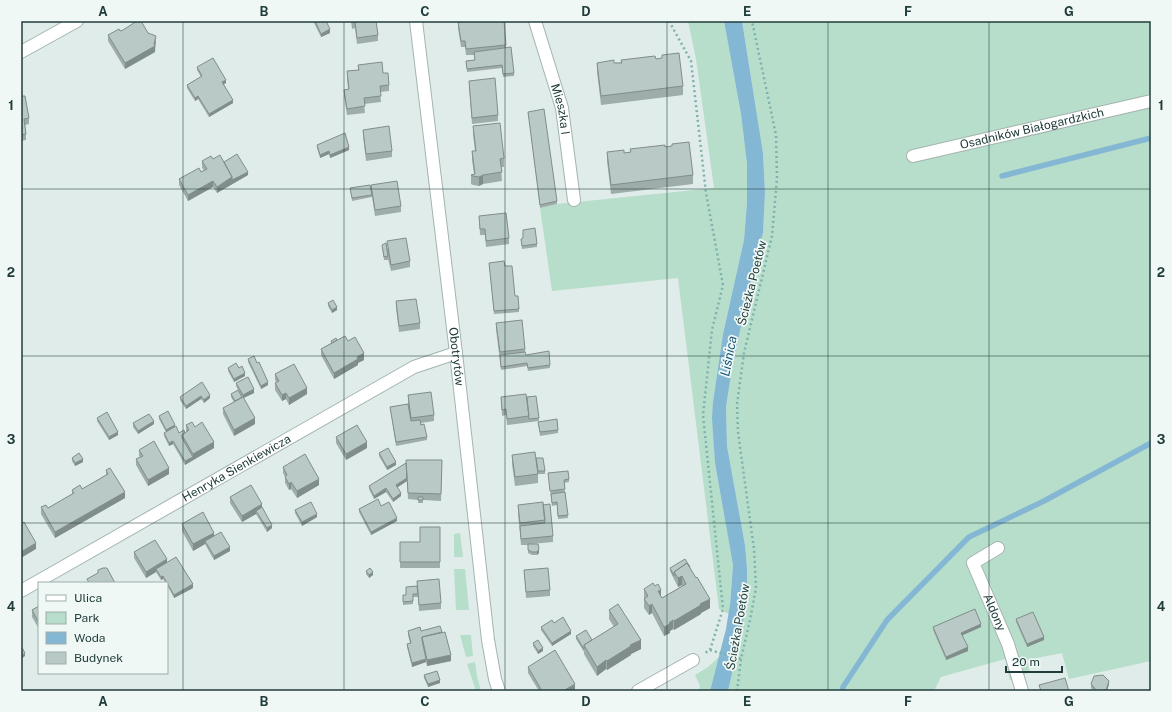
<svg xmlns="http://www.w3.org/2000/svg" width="1172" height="712" font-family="'Public Sans',sans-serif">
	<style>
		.green { fill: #b7deca }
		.water { fill: #84b7d4 }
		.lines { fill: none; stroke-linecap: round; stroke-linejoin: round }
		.stream { stroke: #84b7d4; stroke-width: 5.5 }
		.street-casing { stroke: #a3b4b1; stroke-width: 14 }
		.path { stroke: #7eb1ac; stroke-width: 2.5; stroke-dasharray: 2 3; stroke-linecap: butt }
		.street { stroke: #fff; stroke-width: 12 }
		.wall { fill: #9eadaa }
		.shaded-wall { fill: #818d8b }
		.building { fill: #b8c9c6; stroke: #818d8b }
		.grid { fill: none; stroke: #203d3b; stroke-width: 1; stroke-opacity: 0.55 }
		.labels { text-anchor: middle; stroke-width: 3.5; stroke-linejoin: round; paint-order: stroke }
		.street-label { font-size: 12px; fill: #203d3b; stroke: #f0f8f6 }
		.water-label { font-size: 13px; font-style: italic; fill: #17557b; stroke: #f0f8f6 }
		.neatline { fill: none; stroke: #203d3b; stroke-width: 1.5 }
		.grid-label { font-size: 13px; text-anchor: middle; font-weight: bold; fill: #203d3b }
	</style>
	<rect width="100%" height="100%" fill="#e0ece9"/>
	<path class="green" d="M688,21h36l17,93 6,50v38l-3,38 -21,94 -10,68 2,61 18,101 -4,50 -10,-5 -41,-331 -126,13 -12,-83 17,-4 157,-16 -18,-129z
		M742,21h409v640l-82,18 -7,-26 -35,7 3,12 -20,8 -5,-21 -64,18 -7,14h-206l13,-58 6,-33v-32l-2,-23 -18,-99 -1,-39 5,-32 17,-83 15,-59 2,-40 -2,-40z
		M460,533l3,24h-9v-23z
		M454,569h11l4,41h-13z
		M460,635h11l2,21 -7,1z
		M719,657l-9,34h-11l1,-5 -5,-11 13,-8z
		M475,662l2,14 4,15h-5l-9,-27z"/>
	<path class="water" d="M724,21h18l21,132 2,40 -2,40 -15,59 -17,83 -5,32 1,39 18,99 2,23v32l-6,33 -13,58h-18l16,-62 4,-25 3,-39 -18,-102 -3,-45 1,-16 10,-68 21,-94 3,-38v-38l-6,-50z"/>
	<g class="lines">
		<path class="stream" d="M1002,176l149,-38
			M842,691l1,-4 44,-67 82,-83 75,-36 107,-58"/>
		<defs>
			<g id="street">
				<path id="s1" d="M416,21l40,332 32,287 7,39 4,12"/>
				<path id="s2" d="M535,21l27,87 12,92"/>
				<path d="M21,52l56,-31"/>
				<path id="s3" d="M913,156l238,-55"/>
				<path id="s4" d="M998,548l-25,15 35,81 14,47"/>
				<path id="s5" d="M21,591l393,-224 42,-14"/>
				<path d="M638,691l55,-31"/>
			</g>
		</defs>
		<use href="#street" class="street-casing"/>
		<path class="path" d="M669,21l22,40 15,132 17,92 -11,45 -9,85 20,194 -13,41 -5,3
			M710,650l31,9
			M737,691l4,-32 9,-39 6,-32 -2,-39 -16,-117 -1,-28 7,-51 28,-117 5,-58 -1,-43 -24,-114"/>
		<use href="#street" class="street"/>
	</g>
	<path class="wall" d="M313,21h13l4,12 -9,4z
		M351,21h25l2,14v6l-21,3 -2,-16 -3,1z
		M458,22l48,23v3l8,25v3l-11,1 -1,-9 -35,4 -1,-11 9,-1 -1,-5h-8l-1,-8h-4l-3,-19z
		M120,31l28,2 8,9 -1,4v6l-30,17 -17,-28v-6z
		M656,59l27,27v9l-82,10 -4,-33v-9h17z
		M358,65l25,8 6,12v6l-9,1 1,10 -17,2 1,9 -18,2 -3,-19v-6l4,-1 -1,-11v-7l11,-1z
		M197,67l29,16 -2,1 9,19 -24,14 -11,-18 -3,2 -8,-13v-3l14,-8 -4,-7z
		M469,81l29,34v6l-26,3 -3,-37z
		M21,96l8,22v6l-4,1 1,9v6l-5,1z
		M528,112l29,89v3l-17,4z
		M473,126l31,32v9h-3l1,14 -19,3 -4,2 -6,-1 -2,-1v-9l3,-1 -2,-14v-9h3l-2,-17z
		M363,130l29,21v6l-26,4 -3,-25z
		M317,145l32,5 -19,8 -1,-4 -9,4 -3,-10z
		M665,147l28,28v9l-82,10 -4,-33v-9l17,1z
		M213,159l11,3 24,13 -31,18 -4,-6 -25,14 -9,-16v-6l22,-7 3,-2 -2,-2v-7z
		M370,185l31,21v6l-26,4 -3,-19 -20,4 -2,-13z
		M479,216l30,22v6l-23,3 -1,-12h-5z
		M521,239l16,5v3l-15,2z
		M382,245l28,16v6l-19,4 -3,-12v1h-4z
		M489,263l16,3 14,43v3l-25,2z
		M396,301l24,22v6l-21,3 -3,-24z
		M328,303l9,7 -5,3 -4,-7z
		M496,323l29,26 1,6 24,10v3l-22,3 -1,-5 -26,4 -5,-41z
		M337,340l11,1 16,19 -6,3v2l-24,14 -13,-24v-6l10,-6v-2z
		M248,359l20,26 -7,4 -13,-27z
		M228,368h11l6,8 -11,6 -6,-11z
		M275,374l32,20 -18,11 -3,-6 -4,2 -7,-11v-7h2l-2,-3z
		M236,383l18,10 -10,5 11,26 -21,12 -11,-22v-6l11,-6 -3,-5v-3l11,3 -6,-11z
		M210,395v3l-6,5 -3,-4 -15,10 -6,-9v-3z
		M408,395l26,20v6l-13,2 6,14v3l-31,6 -6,-39 18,-3z
		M501,397h26l12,21v3l-32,4 -1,-10 -4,1z
		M159,416l16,11 4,6h6l1,-1v-7l9,2 19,21 -29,17 -12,-21 -4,2 -5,-10v-3l2,-1 -7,-13z
		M97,418l21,17 -9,5 -12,-19z
		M538,422l20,8v3l-18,3z
		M133,423l21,1 -16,10 -5,-7z
		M336,437l31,11 -21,12 -10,-17z
		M139,450l30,24 -21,12 -12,-21v-6l4,-2 -1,-1z
		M379,453l17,12 -9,5 -8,-14z
		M512,455l24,3 9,13v3h-7v9l-23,3 -3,-22z
		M72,458l11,4 -8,4 -3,-5z
		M442,460l-1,41 -18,-1v3h-5v-3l-10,-1 -1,-18 -10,7 4,8 -8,6 -7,-10 -12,7 -5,-10v-3z
		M283,467l36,18 -22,13 -6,-9 -2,1 -4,-7v-6l-2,-4z
		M106,470l19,28 -70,40 -14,-24v-7l7,1 24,-14v-4l10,-1 24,-14z
		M548,473l21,6v3l-5,1 4,35 -10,1 -1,-14 -5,1z
		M230,497l32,10 10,21 -5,4 -11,-18 -14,8 -12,-19z
		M518,505h25l10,31v6l-22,2 8,9 -2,2h-5l-4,-2v-8h-7l-3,-31z
		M359,509l38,12 -26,14 -12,-23z
		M295,510l22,7 -15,9 -7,-13z
		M182,524l32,12 16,15 -16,9 -9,-16 -12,7 -11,-20z
		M440,527v41h-40v-26h20z
		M134,552l33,11 26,25 -19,10 -7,-13v-2h-1l-3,-4 -2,1 -5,-8 -10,6 -12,-20z
		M670,568h20l20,40 -9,5v1l-27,16 -1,-1 -3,2v2l-6,3 -12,-23 -3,2 -5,-7v-19l18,9 20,-12v-1l-4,2 -8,-16z
		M524,570l26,20v6l-24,2z
		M366,571l7,4 -4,3 -3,-4z
		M417,581l24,22v6l-22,2 -1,-15v1h-5v7l-10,1v-10h3l11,-9z
		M39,606v23l-7,-12v-7z
		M609,610l32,39 -10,5v1l-24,15 -1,-1 -9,7 -13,-22v-2l-8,-13v-3l16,4 22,-13 -5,-8z
		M1016,619l28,21 -17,7 -11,-25z
		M554,623l17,11 -19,12 -11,-16v-3z
		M933,627h48l-19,8 6,16 -22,9 -13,-30z
		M408,631l34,1 9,29 -24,5 -1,-4 -14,5 -5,-20v-3l3,-1 -2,-8z
		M533,643l10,8 -5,3 -5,-8z
		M528,667l47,23 -2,1h-34l-11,-18z
		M424,675l16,8 -12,4 -4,-9z
		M1091,684h18l-2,7h-13l-3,-3z"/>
	<path class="shaded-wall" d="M330,29v4l-9,4v-3z
		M156,36l-1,16 -30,17v-6l29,-19z
		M226,80v3l-4,2v-3z
		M198,96v3l-3,2v-3z
		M233,100v3l-24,14v-3z
		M349,147v3l-19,8v-3z
		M329,151v3l-9,4v-3z
		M248,172v3l-31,18v-6l15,-10z
		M483,175v9l-4,2v-9z
		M213,181v6l-25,14v-6z
		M337,307v3l-5,3v-3z
		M364,353v7l-6,3v2l-24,14v-6z
		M245,373v3l-11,6v-3z
		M268,382v3l-7,4v-3z
		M307,388v6l-18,11v-7z
		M254,389v4l-11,5v-3z
		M286,393v6l-4,2v-6z
		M210,395v3l-6,5v-3z
		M201,396v3l-15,10v-3z
		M255,418v6l-21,12v-6z
		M154,421v3l-16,10v-3z
		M175,425v4l-9,4v-3z
		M118,432v3l-9,5v-3z
		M173,441v3l-4,2v-3z
		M214,442v6l-21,12v-6z
		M367,442v6l-21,12v-6z
		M193,457v3l-8,5v-4z
		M83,459v3l-8,4v-3z
		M396,462v3l-9,5v-3z
		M169,468v6l-21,12v-6z
		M407,478v3l-11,7v-3z
		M319,479v6l-22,13v-7z
		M291,482v7l-2,1v-6z
		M386,488v4l-12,7v-3z
		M125,492v6l-70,40v-6z
		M401,493v3l-8,6v-3z
		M262,504v7h-6v3l-14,8v-6z
		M317,514v3l-15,9v-4z
		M397,518v3l-26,14v-3z
		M272,525v3l-5,4v-4z
		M214,533v6l-9,2v3l-12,7v-7z
		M36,543v6l-15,9v-6z
		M230,547v4l-16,9v-4z
		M539,549v4l-2,2v-3z
		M167,559v7l-11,3v3l-10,6v-6z
		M373,572v3l-4,3v-3z
		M163,576v3l-2,1v-3z
		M682,576v9l-4,2v-9z
		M193,584v4l-19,10v-3z
		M661,590v9l-3,-8z
		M710,599v9l-9,5v1l-27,16v-9l26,-17z
		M652,604v9l-3,2v-9z
		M673,620v9l-3,2v2l-6,3v-9l5,-4z
		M981,624v3l-20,9v-3z
		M571,631v3l-19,12v-3z
		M1044,637v3l-17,7v-3z
		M641,640v9l-10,5v1l-24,15v-9l23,-16z
		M968,647v4l-22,9v-3z
		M543,648v3l-5,3v-3z
		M25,653v3l-4,3v-3z
		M451,655v6l-24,5v-6z
		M426,659v3l-14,5v-4z
		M606,660v9l-9,7v-9z
		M440,680v3l-12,4v-3z
		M1109,681v3l-2,7h-7z
		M575,684v6l-2,1h-10z"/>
	<path class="building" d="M137,21h4l7,12 8,3 -2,8 1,2 -30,17 -17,-28 11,-6 1,2 3,-1z
		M315,21h11l4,8 -9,5z
		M352,21h24l2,14 -21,3 -2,-16h-3z
		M466,21h38l2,24 -40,4 -1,-8h-4l-3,-19z
		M511,47l3,26 -11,1 -1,-9 -35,4 -1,-8 9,-1 -1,-8z
		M679,53l4,33 -82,10 -4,-33 17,-3v3h8l-1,-3 34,-4 1,3 6,-1v-3z
		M213,58l13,22 -4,2 11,18 -24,14 -11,-18 -3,2 -8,-13 15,-9 -5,-9z
		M382,62l1,11h5l1,12 -9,1 1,10 -17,2 1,8 -18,3 -3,-19 5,-1 -2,-18 12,-1 -1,-5z
		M495,78l3,37 -26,3 -3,-37z
		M21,96h4l4,22 -5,1 2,15 -5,1z
		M544,109l13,92 -17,4 -12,-93z
		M500,123l4,35 -4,1 2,13 -19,3 -4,2 -6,-1 -2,-1 4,-1 -3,-23h4l-3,-25z
		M389,126l3,25 -26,3 -3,-24z
		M345,133l4,14 -19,8 -1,-4 -9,4 -3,-10z
		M689,142l4,33 -82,10 -4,-33 17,-2v3l7,-1 -1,-3 35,-4v2l7,-1v-2z
		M237,154l11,18 -16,8v-3l-8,-15z
		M220,155l12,22 -15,10 -4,-6 -25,14 -9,-16 20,-11 2,4 6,-3 -5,-8 9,-5 2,3z
		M397,181l4,25 -26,4 -4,-25z
		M370,185l2,10 -20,3 -2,-10z
		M506,213l3,25 -23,3 -1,-12h-5l-1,-13z
		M535,228l2,16 -15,2 -1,-7 2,-1v-8z
		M406,238l4,23 -19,4 -4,-24z
		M386,243l2,13 -4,1 -2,-12z
		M504,261l1,5h7l3,30h3l1,13 -25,2 -5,-48z
		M416,299l4,24 -21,3 -3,-25z
		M333,300l4,7 -5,3 -4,-7z
		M522,320l3,29 -25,3 -4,-29z
		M345,336l3,5 7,-4 9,16 -7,4 1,2 -24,14 -13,-24z
		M336,338l1,2 -5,3 -1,-2z
		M549,351l1,14 -22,3 -1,-5 -26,4 -1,-12 25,-3 1,3z
		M254,356l3,7 2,-1 9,20 -7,4 -13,-27z
		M236,363l3,5 3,-2 3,7 -11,6 -6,-11z
		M294,364l13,24 -18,10 -3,-5 -4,2 -7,-12 4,-2 -4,-7z
		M248,377l6,12 -11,6 -7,-12z
		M202,382l8,13 -6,5 -3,-4 -15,10 -6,-9z
		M238,390l4,7 -7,4 -4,-7z
		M431,392l3,23 -23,3 -3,-23z
		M526,394l3,22 -22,3 -1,-10 -4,1 -1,-13z
		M536,396l3,22 -10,1 -2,-22z
		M243,397l12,21 -21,12 -11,-22z
		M408,404l3,17 9,-1 1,5 3,-1 3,13 -31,5 -6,-35z
		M168,411l7,14 -9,5 -7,-14z
		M107,412l11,20 -9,5 -12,-19z
		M149,414l5,7 -16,10 -5,-8z
		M557,419l1,11 -18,2 -2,-10z
		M192,422l3,5 7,-5 12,20 -21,12 -11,-19 7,-5 -3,-5z
		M357,425l10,17 -21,12 -10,-17z
		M176,426l3,7 5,-3 1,3 -3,2v3l11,19 -8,4 -12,-20 -4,2 -5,-10z
		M154,441l15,27 -21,12 -12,-21 7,-3 -4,-6z
		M388,448l8,14 -9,5 -8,-14z
		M535,452l3,22 -23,3 -3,-22z
		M79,453l4,6 -8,4 -3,-5z
		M305,454l14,25 -22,12 -6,-9 -2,2 -4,-7 2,-2 -4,-8z
		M536,458h7l2,13h-7z
		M406,460h36l-1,34 -33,-1z
		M406,463l1,15 -11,7 5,8 -8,6 -7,-11 -12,8 -5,-10z
		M110,468l15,24 -70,40 -14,-25 5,-2 2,3 26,-15 -2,-3 8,-5 2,4 14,-8 12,-7 -2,-4z
		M568,471l1,8 -5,1 1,9 -15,2 -2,-18z
		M251,485l11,19 -20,12 -12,-19z
		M565,492l3,23 -10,1 -1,-14 -5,1 -1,-9z
		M418,497h5v3h-5z
		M378,499l3,7 8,-4 8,16 -26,14 -12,-23z
		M311,502l6,12 -15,8 -7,-12z
		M543,502l2,18 -25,3 -2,-18z
		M550,504l3,32 -32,3 -1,-13 25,-3 -2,-18z
		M262,507l10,18 -5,3 -11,-17z
		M203,512l11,21 -21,11 -11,-20z
		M24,522l12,21 -15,9v-28z
		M420,527h20v35h-40v-20h20z
		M221,532l9,15 -16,9 -9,-15z
		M155,540l12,19 -21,13 -12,-20z
		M528,544h10l1,5 -2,3h-5l-4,-2z
		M176,557l17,27 -19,11 -11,-19 -2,1 -5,-8z
		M685,559l5,8 -3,-4 -13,9v4l-4,-8z
		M687,563l9,15 1,-1 13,22 -10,5 1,1 -27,16 -1,-1 -4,3 1,1 -6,3 -12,-23 -3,2 -5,-7 4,-3 -4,-7 9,-6 2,3 3,-2 3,6 -3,1 4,7 24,-14 -4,-8 -4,2 -4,-6z
		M103,568h4l8,15h-26l-2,-4 11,-6v-3z
		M370,568l3,4 -4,3 -3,-4z
		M548,568l2,22 -24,2 -2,-22z
		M439,579l2,24 -22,2 -2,-24z
		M417,586l1,8h-5v7l-10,1v-7h3v-8z
		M618,604l23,36 -11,5 1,1 -24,15 -1,-1 -9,7 -13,-22 34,-21 -9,-14z
		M39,606v17l-7,-13z
		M975,609l6,15 -20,9 7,14 -22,10 -13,-30z
		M1033,612l11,25 -17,7 -11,-25z
		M563,617l8,14 -19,12 -11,-16 11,-7 2,3z
		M440,626l2,6 -20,5v3l4,19 -14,4 -5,-19 4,-1 -3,-12 12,-4 1,4z
		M586,630l6,10 -8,5v4l-8,-13z
		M445,632l6,23 -24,5 -5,-23z
		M538,640l5,8 -5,3 -5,-8z
		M21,646l4,7 -4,3z
		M555,650l20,34 -12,7h-21l-14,-24z
		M437,671l3,9 -12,4 -4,-9z
		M1103,675l6,6 -3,9 -9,1 -6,-7 3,-8z
		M1065,678l4,13h-28l-2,-6z"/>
	<path class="grid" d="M183,21v670M344,21v670M505,21v670M667,21v670M828,21v670M989,21v670M21,189h1130M21,356h1130M21,523h1130"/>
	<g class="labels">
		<g class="street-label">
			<text dy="4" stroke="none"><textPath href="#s2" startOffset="92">Mieszka I</textPath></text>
			<text dy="4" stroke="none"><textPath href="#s3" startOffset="122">Osadników Białogardzkich</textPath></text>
			<text transform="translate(752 283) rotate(-76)" y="4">Ścieżka Poetów</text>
			<text dy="4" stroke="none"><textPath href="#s1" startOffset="338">Obotrytów</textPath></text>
			<text dy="4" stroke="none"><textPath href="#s5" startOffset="248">Henryka Sienkiewicza</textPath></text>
			<text dy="4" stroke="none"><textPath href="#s4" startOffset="83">Aldony</textPath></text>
			<text transform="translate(738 627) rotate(-80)" y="4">Ścieżka Poetów</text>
		</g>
		<g class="water-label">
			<text transform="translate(728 356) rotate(-79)" y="5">Liśnica</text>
		</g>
	</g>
	<rect width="1172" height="712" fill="none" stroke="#f0f8f6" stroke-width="44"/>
	<rect x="38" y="582" width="130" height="92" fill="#f0f8f6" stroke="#9dadab"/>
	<rect x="46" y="595" width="20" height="6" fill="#ffffff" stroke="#9dadab"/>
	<text x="74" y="602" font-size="12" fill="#203d3b">Ulica</text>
	<rect x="46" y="612" width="20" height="12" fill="#b7deca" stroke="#9dadab"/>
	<text x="74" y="622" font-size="12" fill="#203d3b">Park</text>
	<rect x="46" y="632" width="20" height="12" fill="#84b7d4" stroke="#9dadab"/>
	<text x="74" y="642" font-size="12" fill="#203d3b">Woda</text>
	<rect x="46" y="652" width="20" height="12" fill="#b8c9c6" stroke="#9dadab"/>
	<text x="74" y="662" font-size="12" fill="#203d3b">Budynek</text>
	<path d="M1006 666v6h56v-6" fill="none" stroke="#203d3b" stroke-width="2"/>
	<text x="1012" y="666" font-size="12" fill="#203d3b" stroke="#f0f8f6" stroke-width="3" paint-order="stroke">20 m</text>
	<rect x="22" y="22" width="1128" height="668" class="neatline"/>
	<g class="grid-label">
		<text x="103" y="16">A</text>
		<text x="264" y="16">B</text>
		<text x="425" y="16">C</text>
		<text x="586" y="16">D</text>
		<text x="747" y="16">E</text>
		<text x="908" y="16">F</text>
		<text x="1069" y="16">G</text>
		<text x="11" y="110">1</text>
		<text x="1161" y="110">1</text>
		<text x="11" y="277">2</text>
		<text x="1161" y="277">2</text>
		<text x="11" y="444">3</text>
		<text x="1161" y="444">3</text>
		<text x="11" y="611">4</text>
		<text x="1161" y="611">4</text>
		<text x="103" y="706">A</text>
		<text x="264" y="706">B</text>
		<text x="425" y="706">C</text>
		<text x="586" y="706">D</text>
		<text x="747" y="706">E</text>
		<text x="908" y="706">F</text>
		<text x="1069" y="706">G</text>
	</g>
</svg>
